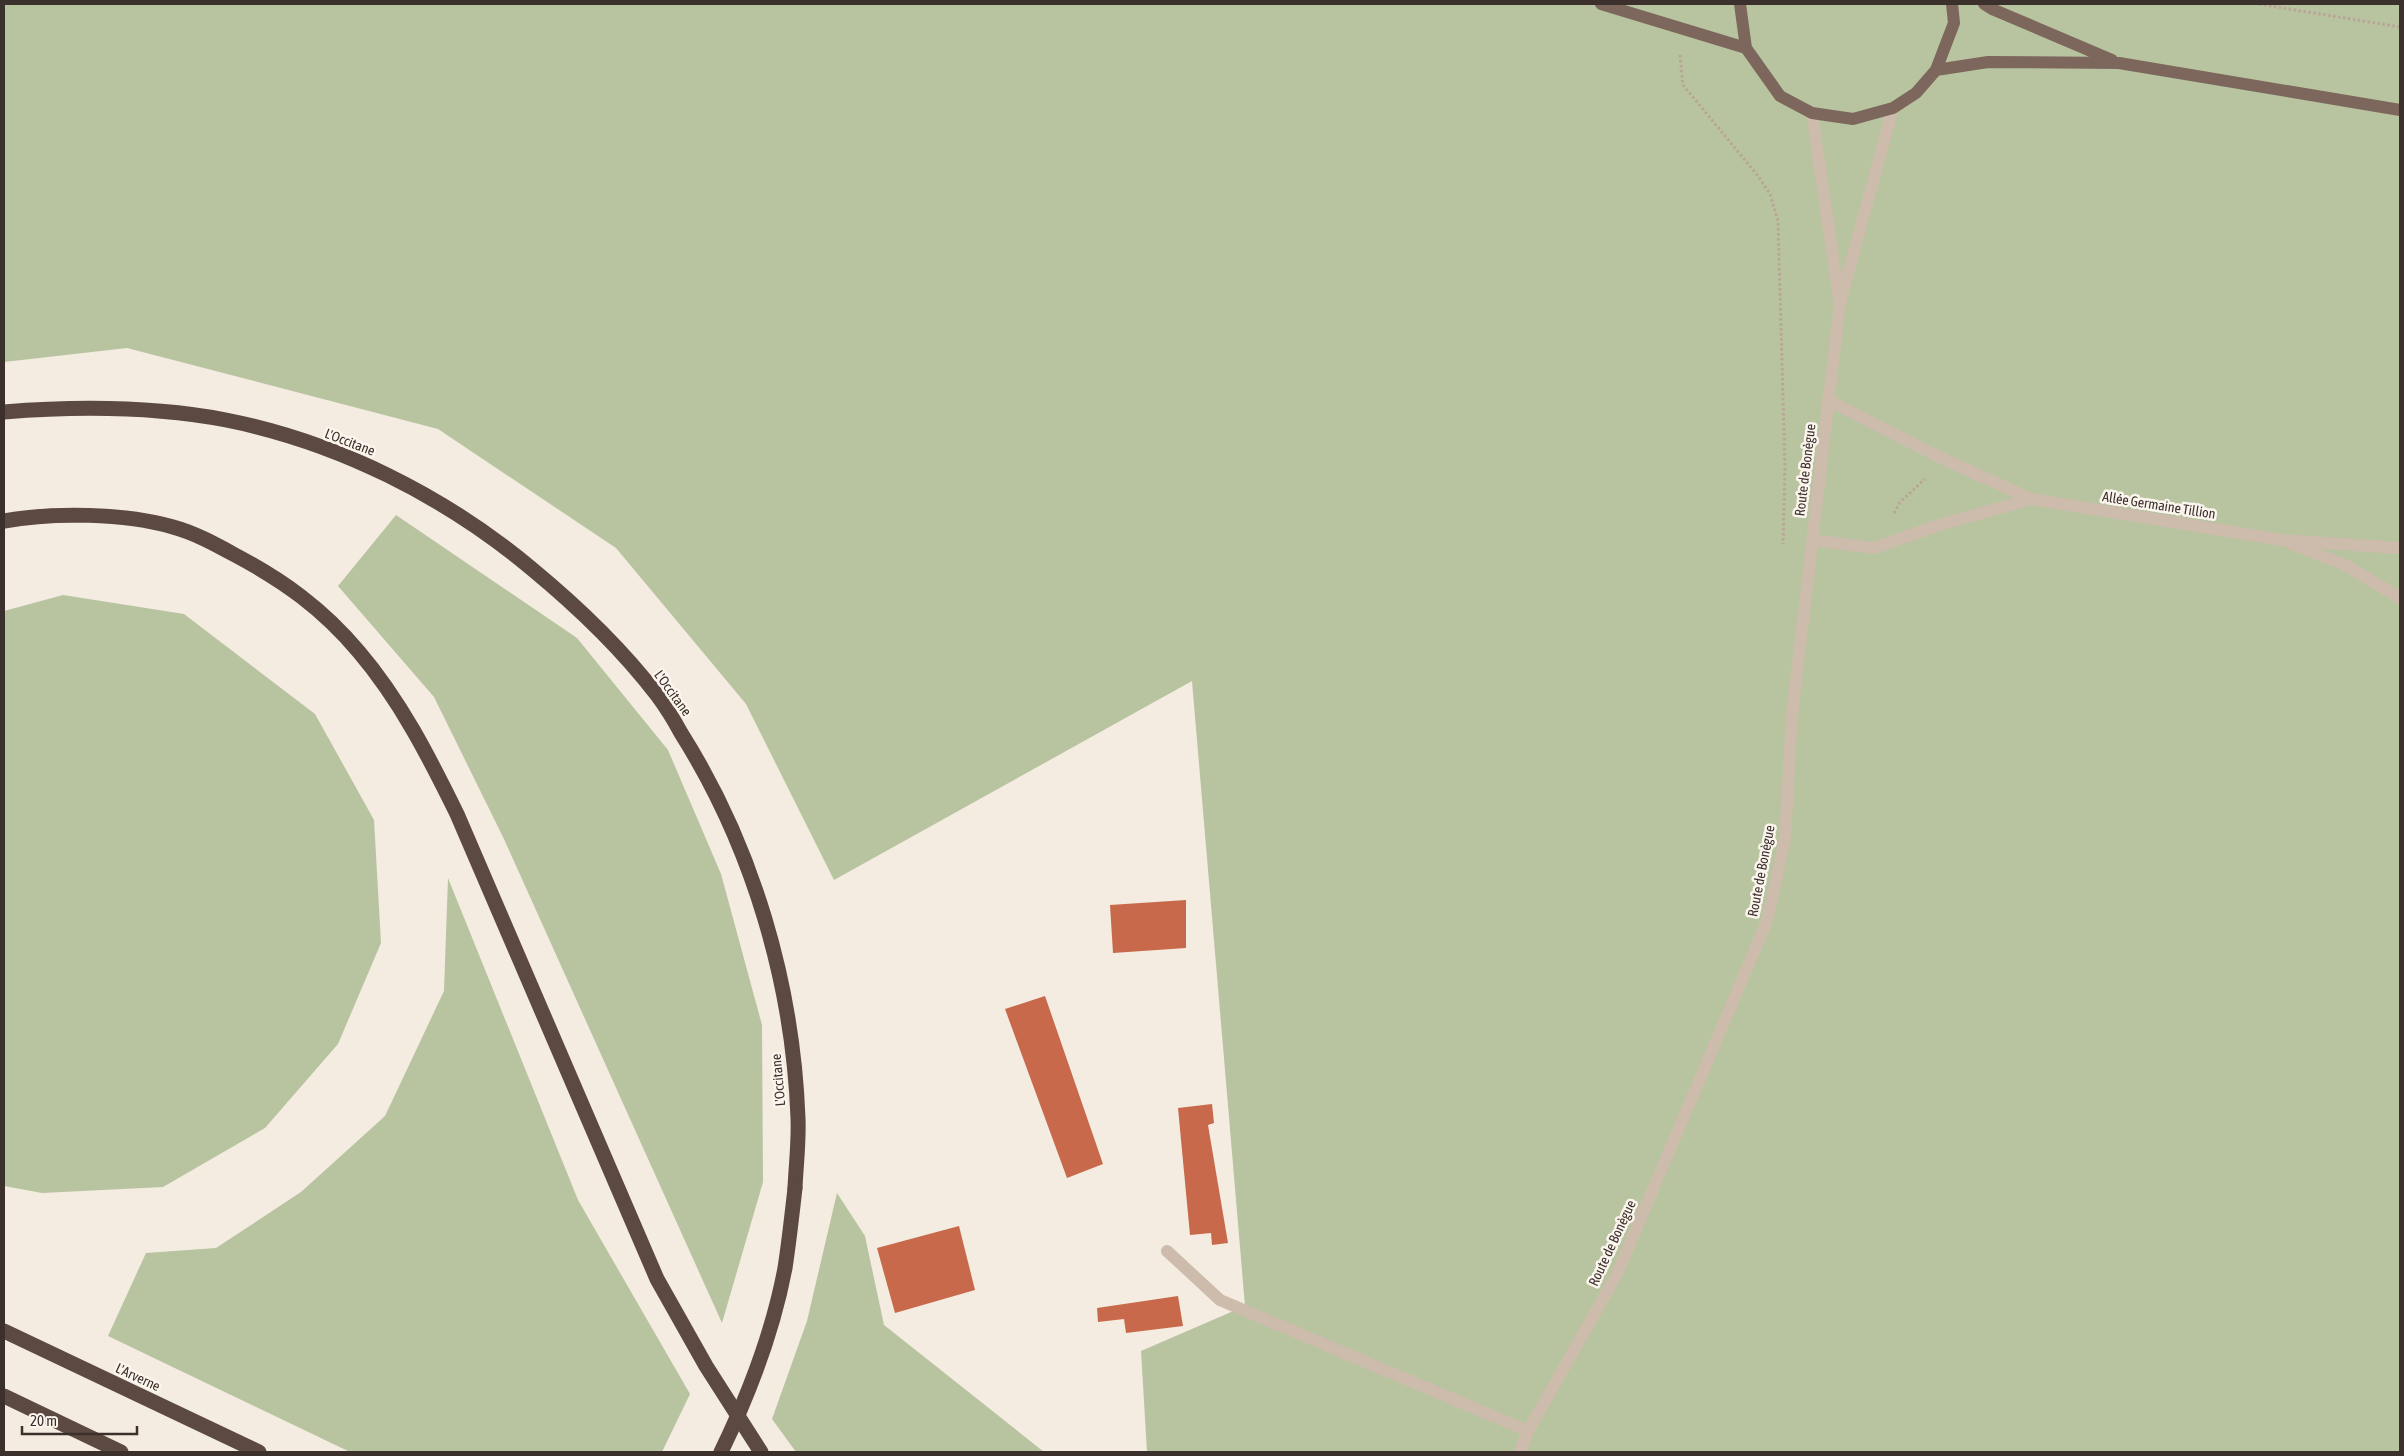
<svg xmlns="http://www.w3.org/2000/svg" width="2404" height="1456" font-family="'Asap Condensed',sans-serif">
	<style>
		.green { fill: #b8c4a0 }
		.building { fill: #c8694b }
		.lines { fill: none; stroke-linecap: round; stroke-linejoin: round }
		.path { stroke: #b9a596; stroke-width: 3; stroke-dasharray: 2.5 2.5; stroke-linecap: butt }
		.service { stroke: #cdbbac; stroke-width: 12 }
		.minor { stroke: #cdbbac; stroke-width: 12 }
		.primary { stroke: #7d675c; stroke-width: 12 }
		.motorway { stroke: #5c4a42; stroke-width: 15 }
		.motorway-bridge { stroke: #5c4a42; stroke-width: 15 }
		.labels { text-anchor: middle; stroke-width: 5; stroke-linejoin: round; paint-order: stroke }
		.street-label { font-size: 14px; fill: #3b302b; stroke: #fbf5ee }
	</style>
	<rect width="100%" height="100%" fill="#f4ebe1"/>
	<path class="green" d="M4,4h2396v1448h-1253l-6,-101 104,-45 -53,-625 -358,199 -88,-176 -130,-156 -178,-119 -311,-81 -123,14z
		M396,515l181,123 91,112 53,124 41,151 1,157 -41,141 -219,-486 -69,-140 -96,-111z
		M63,595l121,19 131,100 59,106 7,123 -43,101 -73,84 -102,59 -121,6 -38,-7v-575z
		M448,878l130,322 112,194 -28,58h-312l-242,-116 38,-83 70,-5 85,-56 84,-76 59,-125z
		M837,1193l28,43 19,89 160,127h-248l-24,-33 35,-98z"/>
	<path class="building" d="M1186,900v48l-73,5 -3,-48z
		M1045,996l58,168 -36,14 -62,-169z
		M1212,1104l2,19 -6,2 20,118 -16,2 -1,-12 -21,2 -12,-127z
		M959,1226l16,64 -80,23 -18,-65z
		M1178,1296l5,30 -57,7 -2,-14 -26,3 -1,-14z"/>
	<g class="lines">
		<path class="path" d="M2259,4l141,23
			M1680,55l3,30 75,91 12,18 8,27 7,248 -2,75
			M1894,513l6,-11 25,-23"/>
		<path class="service" d="M1167,1251l53,49 308,131"/>
		<path class="minor" d="M1812,113l27,186
			M1828,400l109,56 94,43 251,41 118,8
			M1812,540l62,8 65,-23 92,-26
			M2292,544l53,21 55,33
			M1520,1452l8,-21 89,-157 150,-353 18,-82 7,-125 48,-411 53,-195"/>
		<path class="primary" d="M1601,4l145,44
			M1740,4l6,44 34,48 32,17 41,6 40,-11 23,-15 20,-23 18,-47 -2,-19
			M1984,4l8,5 120,51
			M1936,70l52,-8 131,1 281,47"/>
		<path class="motorway" d="M4,412c74,-6 148,-6 222,8 111,22 219,76 306,149 46,38 89,79 125,126 9,12 17,25 24,38 72,114 112,251 117,385 1,24 -2,47 -3,70
			M4,521c50,-9 120,-8 169,6 22,6 42,17 62,28 49,26 88,54 124,97 41,48 70,105 98,162l200,465 49,87 55,86
			M4,1331l255,121
			M4,1396l117,56"/>
		<path class="motorway-bridge" d="M721,1452c28,-58 52,-120 64,-184 4,-26 7,-53 10,-80"/>
	</g>
	<g class="labels">
		<g class="street-label">
			<text transform="translate(350 442) rotate(21)" y="5">L'Occitane</text>
			<text transform="translate(1805 470) rotate(-83)" y="5">Route de Bonègue</text>
			<text transform="translate(2159 505) rotate(9)" y="5">Allée Germaine Tillion</text>
			<text transform="translate(673 693) rotate(54)" y="5">L'Occitane</text>
			<text transform="translate(1761 871) rotate(-79)" y="5">Route de Bonègue</text>
			<text transform="translate(778 1080) rotate(-95)" y="5">L'Occitane</text>
			<text transform="translate(1612 1243) rotate(-65)" y="5">Route de Bonègue</text>
			<text transform="translate(138 1377) rotate(25)" y="5">L'Arverne</text>
		</g>
	</g>
	<rect width="2404" height="1456" fill="none" stroke="#3b302b" stroke-width="10"/>
	<path d="M22 1426v8h115v-8" fill="none" stroke="#3b302b" stroke-width="2.5"/>
	<text x="30" y="1426" font-size="15" fill="#3b302b" stroke="#fbf5ee" stroke-width="4" paint-order="stroke">20 m</text>
</svg>
